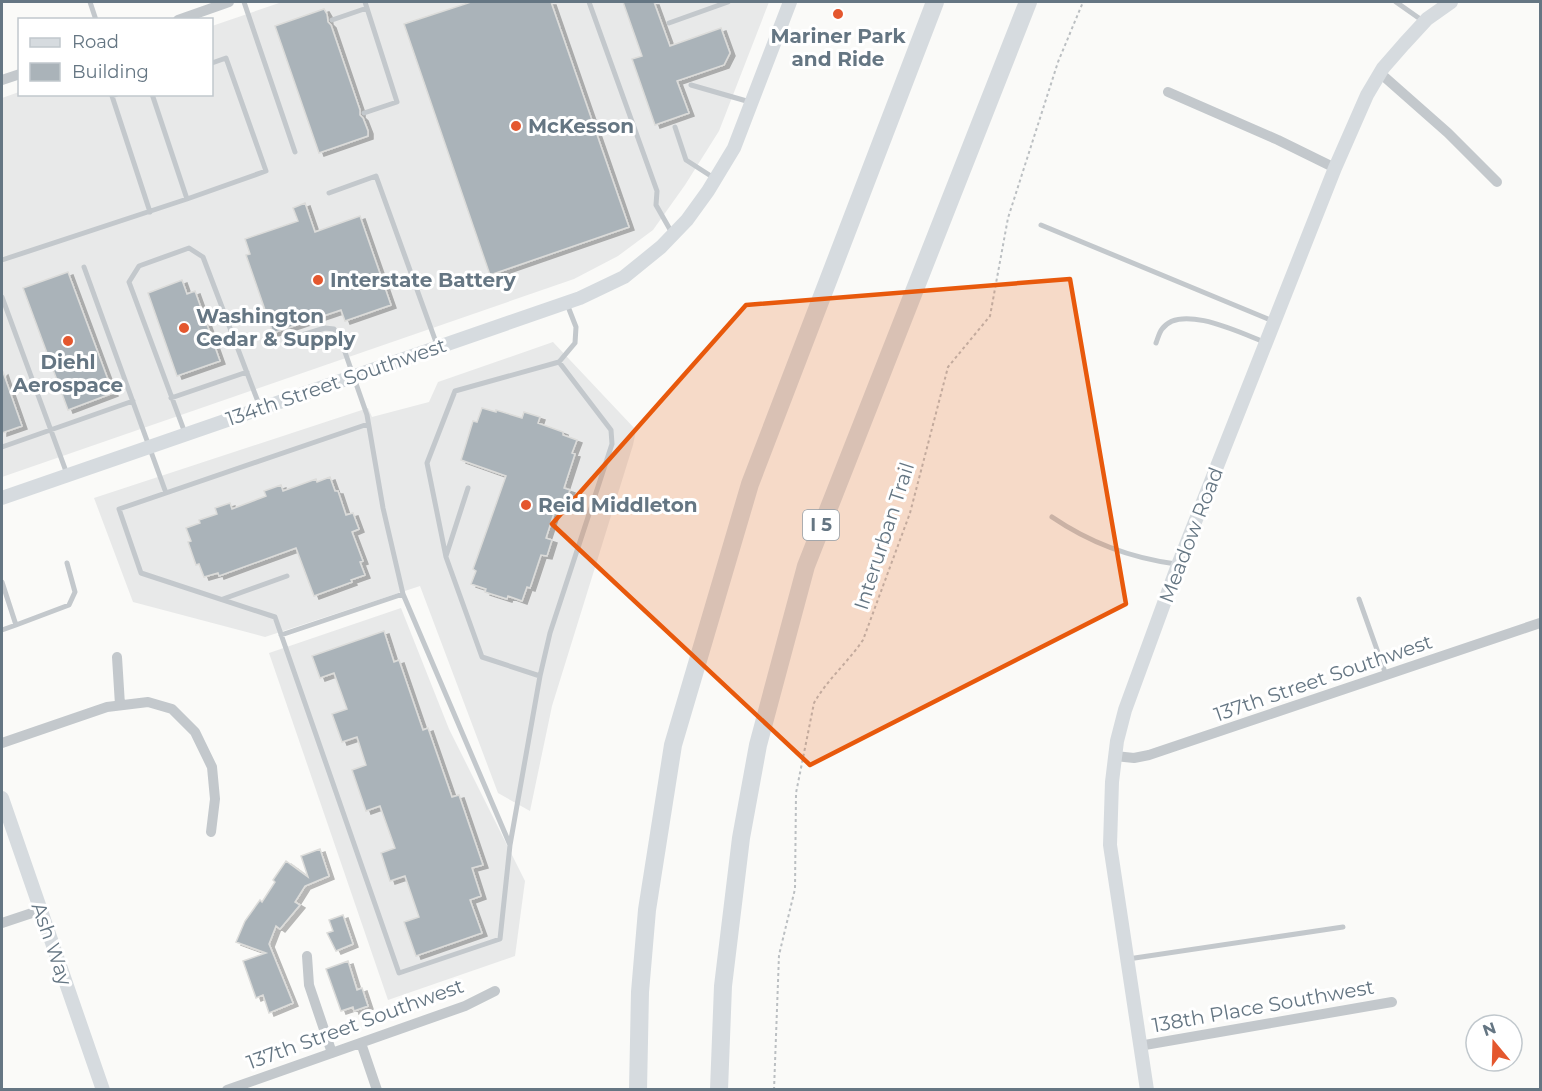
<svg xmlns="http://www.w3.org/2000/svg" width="1542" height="1091" font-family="Montserrat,sans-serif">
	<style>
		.built { fill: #e8e9e9 }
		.building { fill: #aab3b9; stroke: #dcdcda; stroke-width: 1.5; filter: url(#shadow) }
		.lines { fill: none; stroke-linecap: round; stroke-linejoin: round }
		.path { stroke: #bbbfc2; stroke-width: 2; stroke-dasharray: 3 3; stroke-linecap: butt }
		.lane { stroke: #c3c8cc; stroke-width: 5 }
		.street { stroke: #c3c8cc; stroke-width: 10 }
		.secondary { stroke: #d6dbdf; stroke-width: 14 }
		.highway { stroke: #d6dbdf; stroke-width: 18 }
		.marked { fill: #e8590c; fill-opacity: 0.2; stroke: #e8590c; stroke-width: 4.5; stroke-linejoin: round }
		.poi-dot { fill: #e4572e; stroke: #fff; stroke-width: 2 }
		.labels { text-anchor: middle; stroke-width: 6; stroke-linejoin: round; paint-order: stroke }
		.shield { fill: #fff; stroke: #939fa8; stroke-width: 1.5 }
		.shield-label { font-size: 18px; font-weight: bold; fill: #657683 }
		.poi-label { font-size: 20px; font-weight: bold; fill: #657683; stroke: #fff; text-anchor: start }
		.street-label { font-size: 20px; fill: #657683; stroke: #fff }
	</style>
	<defs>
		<filter id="shadow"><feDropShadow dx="5" dy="3" stdDeviation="0" flood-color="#0004"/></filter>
	</defs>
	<rect width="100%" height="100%" fill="#fafaf8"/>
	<path class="built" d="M282,2h487l-50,129 -34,54 -32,45 -35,26 -44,23 -572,198v-379l17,-6 1,2h192v-68z
		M553,342l83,88 -3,15 -81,261 -22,105 -32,-18 -78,-207 -155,51 -132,-35 -39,-104 274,-90 4,9 57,-15 9,-20z
		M401,608l48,121 76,152 -10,75 -127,44 -119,-347z"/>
	<path class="building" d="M471,2h80l78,225 -139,48 -86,-251z
		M623,2h31l16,44 51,-18 9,25 -6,12 -47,16 12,32 -34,12 -23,-66 10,-3z
		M324,9l3,5 1,8 3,3 29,85v5l3,3 5,13v5l-49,17 -44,-127z
		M305,203l10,29 45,-16 31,89 -46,16 -4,-11 -68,23 -27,-78 4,-1 -5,-15 53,-18 -5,-13z
		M68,272l45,121 -45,17 -45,-122z
		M182,280l5,14 8,-3 25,70 -43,15 -29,-83z
		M3,372l19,54 -20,7v-60z
		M482,408l14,4v-2l26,8 2,-6 16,5 -2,6 25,9v3l14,5 -5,13 3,1 -11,34 6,2 -7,16 -6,-2 -11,34 6,2 -5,16 -6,-1 -11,33 -3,-1 -5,14 -14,-5 -1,3 -22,-7 1,-3 -15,-5 5,-13 -3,-2 33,-93 -45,-16 12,-39 4,1z
		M330,477l5,14h3l8,24 7,-2 6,16 -7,3 11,29 -3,1 5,13 -14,5 1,2 -38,14 -18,-48 -77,28 -1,-3 -14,4 -5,-13 -3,1 -8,-23 3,-1 -5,-13 14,-5 -1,-3 18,-6 -2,-6 15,-5 2,6 34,-13 -2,-5 17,-6 2,6 33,-12 1,3z
		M384,631l10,31 5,-2 24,70 5,-2 24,69 7,-2 24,70 -11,3 9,28 -11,4 12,33 -66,23 -12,-34 15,-5 -14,-41 -15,5 -9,-28 14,-5 -15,-42 -14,5 -14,-41 14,-5 -9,-28 -15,5 -10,-28 15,-5 -13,-36 -14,5 -8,-22z
		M320,849l9,27 -24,10 -10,16 5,3 -20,24 -4,-3 -7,18 24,59 -24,10 -6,-18 -7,3 -13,-37 23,-8 -30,-11 9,-21 15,-21 2,2 13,-20 -2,-2 13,-19 22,16 -7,-21z
		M343,915l10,29 -17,7 -9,-18 6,-2 -4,-11z
		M348,961l9,29 5,-2 6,18 -14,5 -1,-4 -12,4 -15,-42z"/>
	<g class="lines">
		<path class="path" d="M774,1090l5,-135 16,-66 1,-96 18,-90c13,-23 34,-41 49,-63l47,-127 38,-146 42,-51 18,-98 50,-156 25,-60"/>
		<path class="lane" d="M90,2l6,18
			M244,2l51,150
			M589,2l68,189 -1,14 16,28
			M1396,2l27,19
			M332,20l35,-12
			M669,23l59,-21
			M691,85l59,17
			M117,94l-5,2 38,116
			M152,94l35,105 79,-28 -40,-113 -14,5
			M364,113l33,-11 -32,-100
			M675,127l11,33 28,18
			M329,193l47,-17 61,169
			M1041,225l232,96
			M2,260l185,-61
			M84,267l82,226
			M2,297l65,177
			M302,335l23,-7 9,1 5,6 28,80 16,93 20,86 107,251 30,-169 10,-43 62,-189 -1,-14 -52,-68 -104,29 -28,72 19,94 36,100 58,19
			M1156,343c2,-5 3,-10 6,-14 18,-26 79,4 102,13
			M559,362l16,-19 1,-16 -9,-23
			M171,398l76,-26
			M368,424l-249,85 22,64 134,44 124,356 101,-34 10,-94
			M185,433l-56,-151 10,-16 50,-18 14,9 57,150
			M2,447l131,-46
			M1052,517c38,26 79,41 124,47
			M446,556l22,-68
			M2,582l14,43 -14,5
			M223,599l64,-23
			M1359,599l27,76
			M16,625l53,-20 6,-13 -8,-29
			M281,635l122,-41
			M1128,959l215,-32"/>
		<path class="street" d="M178,20l51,-18
			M1380,73l68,60 49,49
			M2,80l18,-6
			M1168,92l110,48 57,28
			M117,657l3,48
			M2,743l105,-36 41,-5 24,7 23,23 17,35 3,32 -4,33
			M1115,756l19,2 15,-3 391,-132
			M2,923l39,-13
			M307,956l2,29 23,68
			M361,1043l16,47
			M1139,1046l253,-44
			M227,1090l238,-84 30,-15"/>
		<path class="secondary" d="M2,498l578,-200 44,-21 37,-30 26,-27 21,-29 26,-43 56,-146
			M2,798l101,292
			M1147,1090l-37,-245 2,-63 5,-41 8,-31 53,-145 157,-397 32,-73 16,-27 21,-24 23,-25 24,-17"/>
		<path class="highway" d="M638,1090l2,-98 7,-82 26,-165 77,-261 185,-482
			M719,1090l4,-104 18,-148 17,-93 48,-179 222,-564"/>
	</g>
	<path class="marked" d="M1070,279l56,325 -316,161 -258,-241 194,-219z"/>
	<g class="poi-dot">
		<circle cx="838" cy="14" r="6"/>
		<circle cx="516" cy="126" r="6"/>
		<circle cx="318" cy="280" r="6"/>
		<circle cx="184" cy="328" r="6"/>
		<circle cx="68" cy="341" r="6"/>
		<circle cx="526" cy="505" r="6"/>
	</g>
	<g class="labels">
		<rect class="shield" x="803" y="510" width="36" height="30" rx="4.5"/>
		<g class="shield-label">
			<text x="821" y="531">I 5</text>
		</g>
		<g class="poi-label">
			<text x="838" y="43" text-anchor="middle">Mariner Park<tspan x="838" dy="23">and Ride</tspan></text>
			<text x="528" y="133">McKesson</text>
			<text x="330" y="287">Interstate Battery</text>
			<text x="196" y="323">Washington<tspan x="196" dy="23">Cedar &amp; Supply</tspan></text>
			<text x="68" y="369" text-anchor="middle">Diehl<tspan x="68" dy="23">Aerospace</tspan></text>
			<text x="538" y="512">Reid Middleton</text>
		</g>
		<g class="street-label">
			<text transform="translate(336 382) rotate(-19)" y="7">134th Street Southwest</text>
			<text transform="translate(1191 535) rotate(-69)" y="7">Meadow Road</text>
			<text transform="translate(884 536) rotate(-72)" y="7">Interurban Trail</text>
			<text transform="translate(1323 678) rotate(-19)" y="7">137th Street Southwest</text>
			<text transform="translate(52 944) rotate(71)" y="7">Ash Way</text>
			<text transform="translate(1263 1006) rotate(-10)" y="7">138th Place Southwest</text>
			<text transform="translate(355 1024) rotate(-20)" y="7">137th Street Southwest</text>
		</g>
	</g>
	<rect width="1542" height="1091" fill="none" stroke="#657683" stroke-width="6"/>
	<rect x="18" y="18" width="195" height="78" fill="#ffffff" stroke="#c1c8cd" stroke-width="1.5"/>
	<rect x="30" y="38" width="30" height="9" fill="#d6dbdf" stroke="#c1c8cd" stroke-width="1.5"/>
	<text x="72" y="48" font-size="18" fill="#657683">Road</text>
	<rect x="30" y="63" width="30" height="18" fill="#aab3b9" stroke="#c1c8cd" stroke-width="1.5"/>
	<text x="72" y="78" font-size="18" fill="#657683">Building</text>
	<g transform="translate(1494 1043) rotate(341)"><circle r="28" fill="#ffffff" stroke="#c1c8cd" stroke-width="1.5"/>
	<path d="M0-4.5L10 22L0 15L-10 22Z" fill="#e4572e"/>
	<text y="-9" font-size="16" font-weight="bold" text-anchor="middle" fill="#657683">N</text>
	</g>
</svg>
